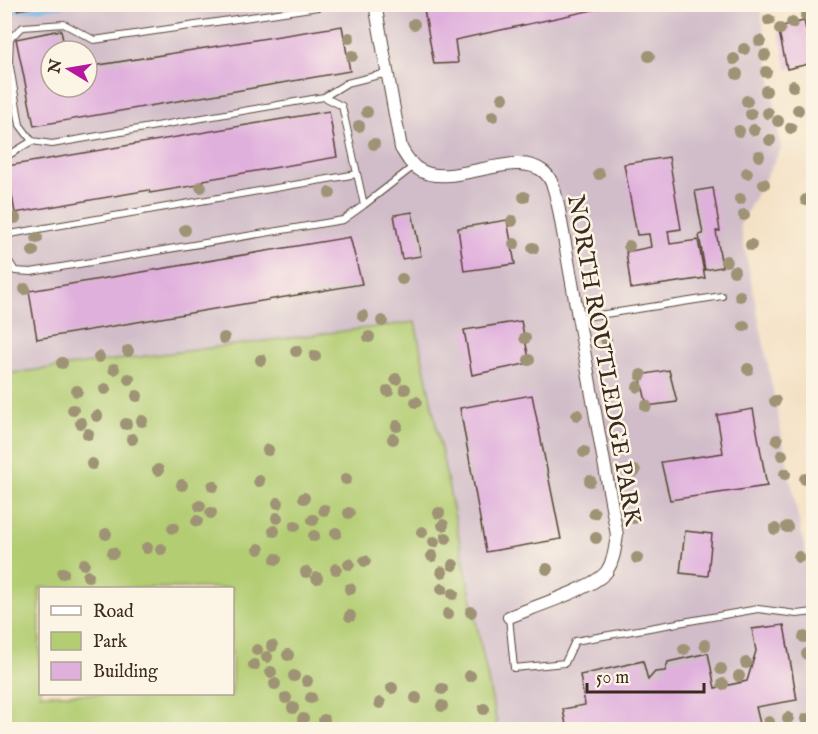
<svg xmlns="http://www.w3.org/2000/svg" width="818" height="734" font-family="'IM FELL English',serif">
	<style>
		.industrial { fill: #d1bdc9; fill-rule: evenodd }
		.green { fill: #b3cd73; stroke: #777c48; stroke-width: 1.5; fill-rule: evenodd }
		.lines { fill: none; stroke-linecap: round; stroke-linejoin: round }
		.stream { stroke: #6ab5e3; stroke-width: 4.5 }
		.building { fill: #e0b0dd }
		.lane-casing { stroke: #574537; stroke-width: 8 }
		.street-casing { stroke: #574537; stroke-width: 14 }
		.lane { stroke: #fff; stroke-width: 6 }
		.street { stroke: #fff; stroke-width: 12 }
		.tree { fill: #9f9375 }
		.labels { text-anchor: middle; stroke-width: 5; stroke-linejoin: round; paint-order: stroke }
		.street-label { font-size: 24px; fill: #3b2a1e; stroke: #fcf5e5 }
	</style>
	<rect width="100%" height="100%" fill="#fcf5e5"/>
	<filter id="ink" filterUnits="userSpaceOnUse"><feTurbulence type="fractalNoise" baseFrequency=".0167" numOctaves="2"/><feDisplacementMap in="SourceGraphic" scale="12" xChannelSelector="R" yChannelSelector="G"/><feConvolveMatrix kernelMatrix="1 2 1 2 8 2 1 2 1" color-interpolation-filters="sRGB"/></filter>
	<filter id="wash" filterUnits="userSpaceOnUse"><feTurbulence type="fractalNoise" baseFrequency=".008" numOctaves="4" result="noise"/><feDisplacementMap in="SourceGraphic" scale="24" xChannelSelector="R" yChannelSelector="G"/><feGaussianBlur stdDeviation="1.35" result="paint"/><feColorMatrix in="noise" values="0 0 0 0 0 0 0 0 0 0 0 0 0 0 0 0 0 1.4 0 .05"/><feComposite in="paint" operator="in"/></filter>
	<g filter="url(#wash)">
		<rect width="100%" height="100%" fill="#f4e1c5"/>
		<path class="industrial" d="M4,5h756l21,144 -41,76 73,367v132l-12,6 -303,-1 -84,-407 -409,53zM51,51h36v36h-36z"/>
		<path class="green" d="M415,322l83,407h-493v-355zM40,588h192v106h-192z"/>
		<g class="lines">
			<path class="stream" d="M4,12l68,-8"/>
		</g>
		<g id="blocks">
			<path class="building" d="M16,4h25v2l-24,4z
				M423,4h193v1l-161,35 3,23 -24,1z
				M804,21l9,42 -26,6 -9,-42z
				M342,26l8,45 -316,55 -18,-87 45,-9 4,21h-14v36h36v-20z
				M329,111l8,46 -134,23 1,4 -54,9 -1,-3 -134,23 -8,-47z
				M669,157l12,72 -13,2 2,13 28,-4 7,38 -74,11 -5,-37 25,-5 -2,-13 -12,1 -13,-71z
				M713,188l7,43h-4l6,36 -17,3 -6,-35 4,-1 -8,-43z
				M412,212l9,44 -19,3 -8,-44z
				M507,220l8,44 -51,7 -6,-43z
				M350,237l12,47 -325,55 -8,-48z
				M521,321l9,42 -58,12 -8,-45z
				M669,370l8,32 -30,4 -7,-31z
				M532,395l29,144 -75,13 -26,-144z
				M753,409l14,77 -97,14 -9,-38 62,-9 -6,-38z
				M685,531l27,3 -4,42 -28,-3z
				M784,625l13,75 -41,7 5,21 -11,2h-183l-4,-21 22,-4 -5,-30 63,-14 5,19 7,-8 10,-1 3,-9 40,-9 7,35 32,-7 9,-30 -4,-22z"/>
		</g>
	</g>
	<g filter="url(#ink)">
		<use href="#blocks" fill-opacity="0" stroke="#574537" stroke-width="1.5"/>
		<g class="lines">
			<defs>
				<path id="lane" d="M324,97l23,-14 40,-10
					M4,158l28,-17
					M364,205l50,-39
					M4,235l353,-61
					M4,253l11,18 16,1 312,-52 21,-15 -22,-99 -18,-9 -272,47 -20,-3 -12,-16 -11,-64 1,-23 13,-11 41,-3 30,16 224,-33 3,-3
					M579,318l143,-22
					M509,617l5,51 51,-5 10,-22 183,-32 39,5 17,-2"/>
				<path id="street" d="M375,4l26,144c5,8 9,16 17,21 32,22 96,-22 126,3 10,8 12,26 15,38l58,325c-2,13 -3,25 -10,36 -12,17 -77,37 -98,46"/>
			</defs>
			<use href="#lane" class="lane-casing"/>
			<use href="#street" class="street-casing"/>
			<use href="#lane" class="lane"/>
			<use href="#street" class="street"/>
		</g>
		<g class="tree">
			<circle cx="806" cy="16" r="6"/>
			<circle cx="769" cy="20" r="6"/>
			<circle cx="792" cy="23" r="6"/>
			<circle cx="414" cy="24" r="6"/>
			<circle cx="780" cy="29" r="6"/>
			<circle cx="349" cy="38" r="6"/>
			<circle cx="760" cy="41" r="6"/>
			<circle cx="744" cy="49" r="6"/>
			<circle cx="765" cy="55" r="6"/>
			<circle cx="352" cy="56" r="6"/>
			<circle cx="649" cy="56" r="6"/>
			<circle cx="734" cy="59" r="6"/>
			<circle cx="766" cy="72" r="6"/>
			<circle cx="737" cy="74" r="6"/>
			<circle cx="793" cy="86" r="6"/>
			<circle cx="766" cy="91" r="6"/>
			<circle cx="503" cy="98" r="6"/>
			<circle cx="747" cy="101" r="6"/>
			<circle cx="798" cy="110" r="6"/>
			<circle cx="367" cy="112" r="6"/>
			<circle cx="768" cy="113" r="6"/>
			<circle cx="751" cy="114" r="6"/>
			<circle cx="493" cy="116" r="6"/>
			<circle cx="778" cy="121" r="6"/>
			<circle cx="359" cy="126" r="6"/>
			<circle cx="791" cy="128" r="6"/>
			<circle cx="754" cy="130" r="6"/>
			<circle cx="739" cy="131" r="6"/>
			<circle cx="770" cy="140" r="6"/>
			<circle cx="374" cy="144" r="6"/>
			<circle cx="759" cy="156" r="6"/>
			<circle cx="747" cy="173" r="6"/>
			<circle cx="599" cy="174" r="6"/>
			<circle cx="764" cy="184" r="6"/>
			<circle cx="201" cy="187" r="6"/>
			<circle cx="330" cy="193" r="6"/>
			<circle cx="524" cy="197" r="6"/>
			<circle cx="740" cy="199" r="6"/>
			<circle cx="806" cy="200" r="6"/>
			<circle cx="744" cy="215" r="6"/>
			<circle cx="15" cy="218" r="6"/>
			<circle cx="512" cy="221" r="6"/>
			<circle cx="185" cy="230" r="6"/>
			<circle cx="37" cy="238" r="6"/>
			<circle cx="514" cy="244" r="6"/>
			<circle cx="751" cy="245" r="6"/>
			<circle cx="629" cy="246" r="6"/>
			<circle cx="533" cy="248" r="6"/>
			<circle cx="33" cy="251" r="6"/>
			<circle cx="726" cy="261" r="6"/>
			<circle cx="734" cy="271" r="6"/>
			<circle cx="402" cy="279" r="6"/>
			<circle cx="25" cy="289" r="6"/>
			<circle cx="740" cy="296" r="6"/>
			<circle cx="363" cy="316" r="6"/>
			<circle cx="382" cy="321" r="6"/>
			<circle cx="744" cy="326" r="6"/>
			<circle cx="369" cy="337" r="6"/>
			<circle cx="224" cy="338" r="6"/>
			<circle cx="525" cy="338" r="6"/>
			<circle cx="606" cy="340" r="6"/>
			<circle cx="128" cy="351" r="6"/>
			<circle cx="296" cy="351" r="6"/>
			<circle cx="315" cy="356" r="6"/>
			<circle cx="99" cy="357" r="6"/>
			<circle cx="261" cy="360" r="6"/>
			<circle cx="529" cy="360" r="6"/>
			<circle cx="62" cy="363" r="6"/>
			<circle cx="114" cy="369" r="6"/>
			<circle cx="748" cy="369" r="6"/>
			<circle cx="641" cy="375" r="6"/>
			<circle cx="129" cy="379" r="6"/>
			<circle cx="396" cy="379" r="6"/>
			<circle cx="638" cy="387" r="6"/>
			<circle cx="105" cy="389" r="6"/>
			<circle cx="405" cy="389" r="6"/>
			<circle cx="77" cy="391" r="6"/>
			<circle cx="388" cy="391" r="6"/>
			<circle cx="137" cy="396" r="6"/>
			<circle cx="775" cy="401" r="6"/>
			<circle cx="416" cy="402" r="6"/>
			<circle cx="646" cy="406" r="6"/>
			<circle cx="73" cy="410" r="6"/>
			<circle cx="577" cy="415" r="6"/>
			<circle cx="97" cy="416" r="6"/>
			<circle cx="142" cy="421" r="6"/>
			<circle cx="81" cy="423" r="6"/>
			<circle cx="126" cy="424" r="6"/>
			<circle cx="397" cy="426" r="6"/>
			<circle cx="88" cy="434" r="6"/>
			<circle cx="132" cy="439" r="6"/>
			<circle cx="393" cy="439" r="6"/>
			<circle cx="777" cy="440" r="6"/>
			<circle cx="268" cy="450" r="6"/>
			<circle cx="584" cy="452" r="6"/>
			<circle cx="782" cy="455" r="6"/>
			<circle cx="92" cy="464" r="6"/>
			<circle cx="158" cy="470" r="6"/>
			<circle cx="635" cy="471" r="6"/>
			<circle cx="785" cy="474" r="6"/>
			<circle cx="346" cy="479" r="6"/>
			<circle cx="805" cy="479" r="6"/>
			<circle cx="259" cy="481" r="6"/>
			<circle cx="590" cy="481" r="6"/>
			<circle cx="182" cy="485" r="6"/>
			<circle cx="213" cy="486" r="6"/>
			<circle cx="304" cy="498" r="6"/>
			<circle cx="278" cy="503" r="6"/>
			<circle cx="200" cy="506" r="6"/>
			<circle cx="324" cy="510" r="6"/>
			<circle cx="211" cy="513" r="6"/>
			<circle cx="349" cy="513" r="6"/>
			<circle cx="439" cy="513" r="6"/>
			<circle cx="594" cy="513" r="6"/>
			<circle cx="277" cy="518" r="6"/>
			<circle cx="634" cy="518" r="6"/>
			<circle cx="313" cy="520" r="6"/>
			<circle cx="197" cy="521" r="6"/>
			<circle cx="443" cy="525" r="6"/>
			<circle cx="295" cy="526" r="6"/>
			<circle cx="787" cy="527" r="6"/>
			<circle cx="173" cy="528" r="6"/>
			<circle cx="775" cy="529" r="6"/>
			<circle cx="274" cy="531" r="6"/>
			<circle cx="422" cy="532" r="6"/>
			<circle cx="336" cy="533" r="6"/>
			<circle cx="106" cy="534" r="6"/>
			<circle cx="314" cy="536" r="6"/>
			<circle cx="446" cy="538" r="6"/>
			<circle cx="596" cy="538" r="6"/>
			<circle cx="434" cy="542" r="6"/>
			<circle cx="147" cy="548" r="6"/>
			<circle cx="161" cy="549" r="6"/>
			<circle cx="259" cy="549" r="6"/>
			<circle cx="113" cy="553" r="6"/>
			<circle cx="432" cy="556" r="6"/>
			<circle cx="799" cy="557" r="6"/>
			<circle cx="637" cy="558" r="6"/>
			<circle cx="276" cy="559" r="6"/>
			<circle cx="365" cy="561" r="6"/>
			<circle cx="84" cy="564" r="6"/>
			<circle cx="349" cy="564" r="6"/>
			<circle cx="453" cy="565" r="6"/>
			<circle cx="336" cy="569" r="6"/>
			<circle cx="547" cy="569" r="6"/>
			<circle cx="306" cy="572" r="6"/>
			<circle cx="442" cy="572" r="6"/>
			<circle cx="63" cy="573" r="6"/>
			<circle cx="88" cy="576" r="6"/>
			<circle cx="317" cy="578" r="6"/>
			<circle cx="350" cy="589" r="6"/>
			<circle cx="442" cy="589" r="6"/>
			<circle cx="453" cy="594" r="6"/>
			<circle cx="471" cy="612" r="6"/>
			<circle cx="448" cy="614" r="6"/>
			<circle cx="350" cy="616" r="6"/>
			<circle cx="804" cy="637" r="6"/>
			<circle cx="705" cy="645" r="6"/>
			<circle cx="272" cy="646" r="6"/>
			<circle cx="684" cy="649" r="6"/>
			<circle cx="257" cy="650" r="6"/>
			<circle cx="807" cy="654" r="6"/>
			<circle cx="288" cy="655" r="6"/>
			<circle cx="267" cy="657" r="6"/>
			<circle cx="746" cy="663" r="6"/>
			<circle cx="254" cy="665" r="6"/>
			<circle cx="721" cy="669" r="6"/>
			<circle cx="271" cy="672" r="6"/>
			<circle cx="294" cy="676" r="6"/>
			<circle cx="470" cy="676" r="6"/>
			<circle cx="739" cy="676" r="6"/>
			<circle cx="307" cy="681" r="6"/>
			<circle cx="275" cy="684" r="6"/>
			<circle cx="723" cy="684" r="6"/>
			<circle cx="392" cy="688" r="6"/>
			<circle cx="442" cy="689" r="6"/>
			<circle cx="286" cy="698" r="6"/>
			<circle cx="311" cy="698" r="6"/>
			<circle cx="416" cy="698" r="6"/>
			<circle cx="380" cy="703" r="6"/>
			<circle cx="442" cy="706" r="6"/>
			<circle cx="293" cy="708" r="6"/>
			<circle cx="484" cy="709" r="6"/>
			<circle cx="788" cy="718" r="6"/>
			<circle cx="303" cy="719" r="6"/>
			<circle cx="806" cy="719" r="6"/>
			<circle cx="324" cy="720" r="6"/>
			<circle cx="769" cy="722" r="6"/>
		</g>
	</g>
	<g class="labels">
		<g class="street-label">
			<text transform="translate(605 360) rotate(80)" y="8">NORTH ROUTLEDGE PARK</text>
		</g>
	</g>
	<rect width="818" height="734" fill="none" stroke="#fcf5e5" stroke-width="24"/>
	<rect x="39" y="587" width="195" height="108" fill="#fcf5e5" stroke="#afa495" stroke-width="1.5"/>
	<rect x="51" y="606" width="30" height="9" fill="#ffffff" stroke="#afa495" stroke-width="1.5"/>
	<text x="93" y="617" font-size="18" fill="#3b2a1e">Road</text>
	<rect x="51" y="632" width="30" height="18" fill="#b3cd73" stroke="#afa495" stroke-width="1.5"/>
	<text x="93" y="647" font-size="18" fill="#3b2a1e">Park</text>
	<rect x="51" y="662" width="30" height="18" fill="#e0b0dd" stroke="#afa495" stroke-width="1.5"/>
	<text x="93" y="677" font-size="18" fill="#3b2a1e">Building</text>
	<g transform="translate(69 69) rotate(281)"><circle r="28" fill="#fcf5e5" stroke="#afa495" stroke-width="1.5"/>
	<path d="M0-4.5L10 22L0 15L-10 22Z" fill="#b5179e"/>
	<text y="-9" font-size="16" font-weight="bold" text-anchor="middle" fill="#3b2a1e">N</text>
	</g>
	<path d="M587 683v9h117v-9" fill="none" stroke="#3b2a1e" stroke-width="3"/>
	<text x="596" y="683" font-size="18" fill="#3b2a1e" stroke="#fcf5e5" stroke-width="4.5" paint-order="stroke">50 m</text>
</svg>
